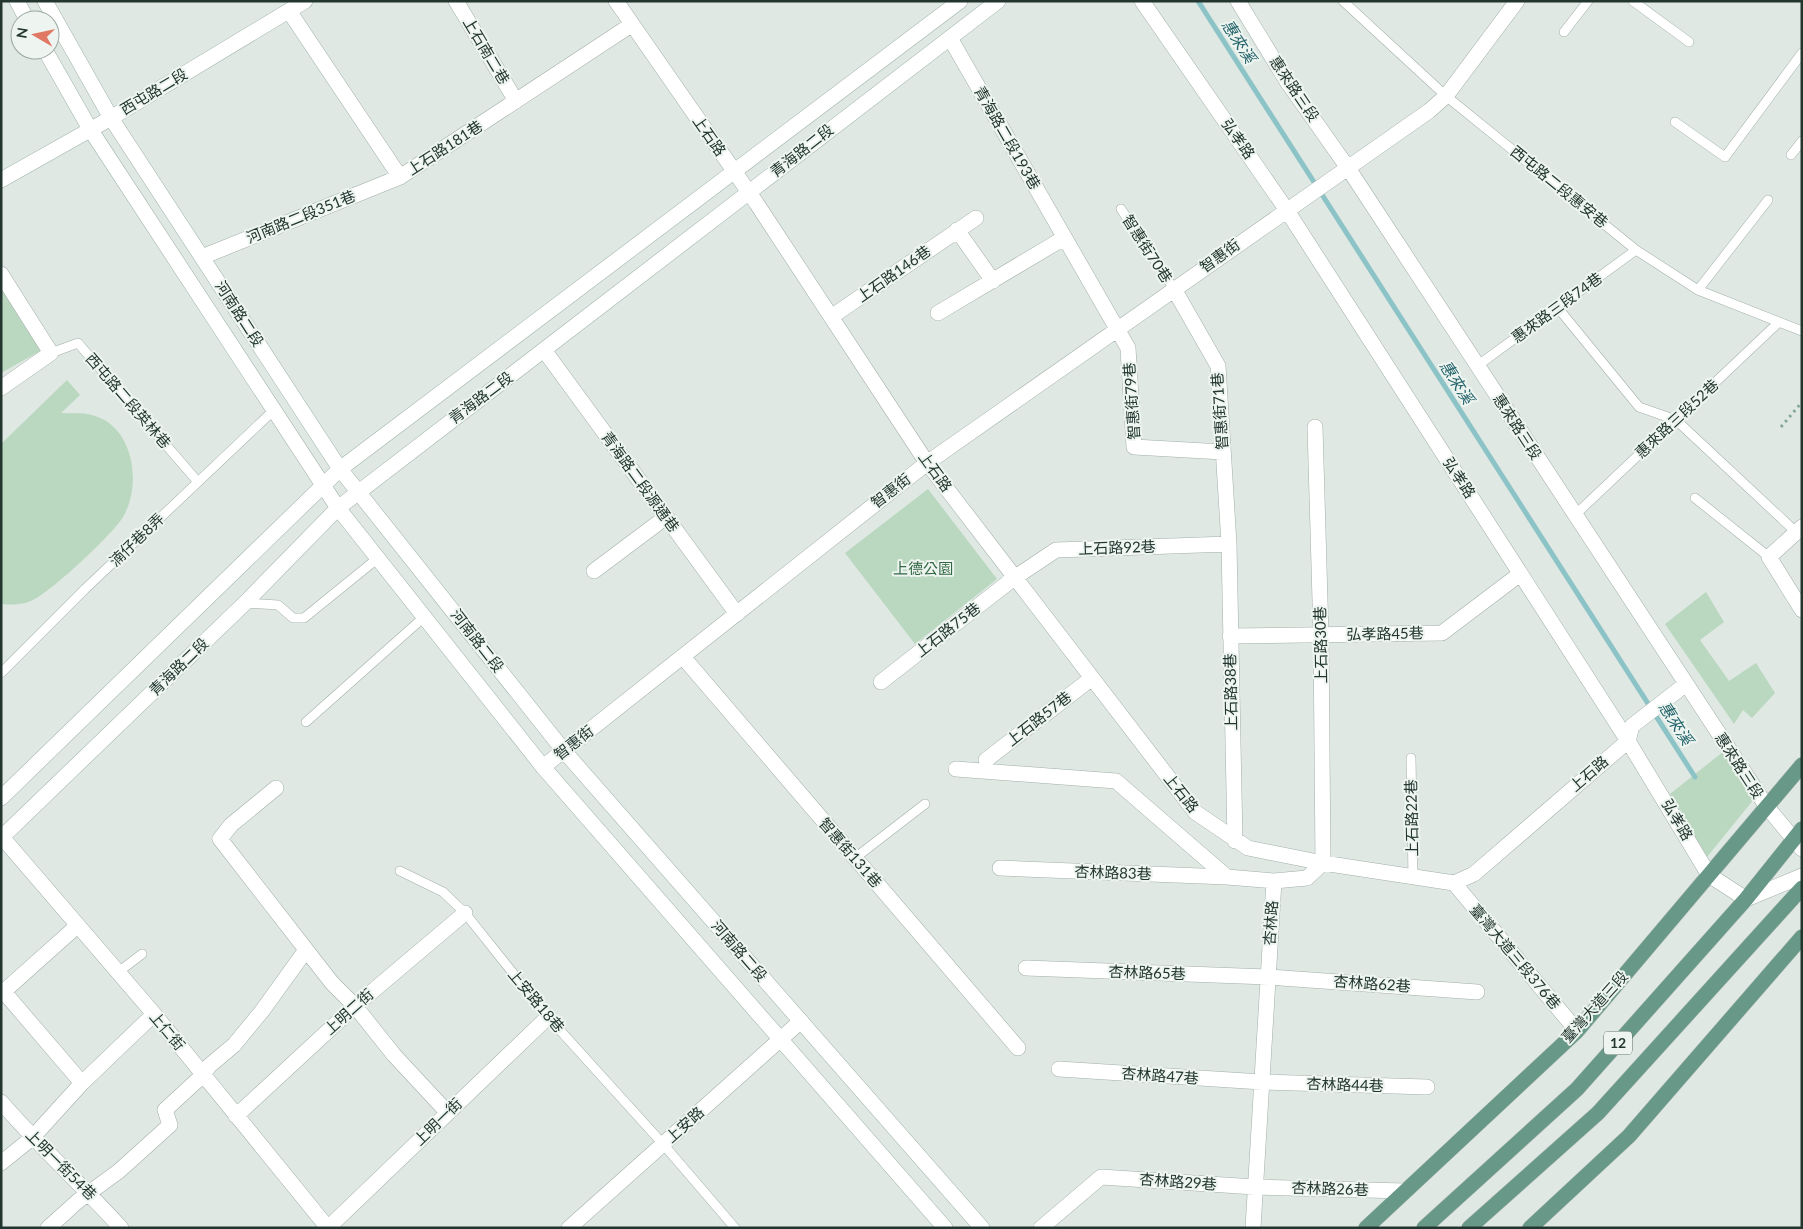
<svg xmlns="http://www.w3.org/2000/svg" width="1803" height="1229" font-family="Lato,'Noto Sans TC',sans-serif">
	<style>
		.green { fill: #bad7bf }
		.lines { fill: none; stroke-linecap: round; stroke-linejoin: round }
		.stream { stroke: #8cc3c7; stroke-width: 5 }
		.lane-casing { stroke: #a3afa9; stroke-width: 10 }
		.street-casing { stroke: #a3afa9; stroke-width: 16 }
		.secondary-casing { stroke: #9fb2aa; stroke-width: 16 }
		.primary-casing { stroke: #bdc3c1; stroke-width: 16 }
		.path { stroke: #83a899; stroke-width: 3; stroke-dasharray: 2.5 4; stroke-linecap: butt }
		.lane { stroke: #fff; stroke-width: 9 }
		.street { stroke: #fff; stroke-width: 15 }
		.secondary { stroke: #fff; stroke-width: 15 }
		.primary { stroke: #689888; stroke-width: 15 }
		.labels { text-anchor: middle; stroke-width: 4; stroke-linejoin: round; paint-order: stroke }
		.shield { fill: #eef5f1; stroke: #5f6f69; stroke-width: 1 }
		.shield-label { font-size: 14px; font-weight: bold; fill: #22362f }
		.street-label { font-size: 15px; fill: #22362f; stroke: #eef5f1 }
		.park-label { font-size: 15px; fill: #316742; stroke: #eef5f1 }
		.water-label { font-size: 16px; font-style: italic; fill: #24646a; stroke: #eef5f1 }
	</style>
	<rect width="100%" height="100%" fill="#dfe8e3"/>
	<path class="green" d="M1,280l41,70 -41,23z
		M67,380l13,15 -19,18c12,1 23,-1 34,3 39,12 47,69 28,101 -10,17 -74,77 -92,84 -10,4 -19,4 -30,3v-160z
		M928,489l69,90 -82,65 -70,-91z
		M1706,592l18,30 -24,18 29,41 27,-18 19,30 -23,25 -9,-8 -9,14 -69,-100z
		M1724,751l30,48 -47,58 -37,-63z"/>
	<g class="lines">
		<path class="stream" d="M1198,1l497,776"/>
		<defs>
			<path id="lane" d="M1343,1l103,95 190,154 62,40 104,41
				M1633,1l56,41
				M1564,32l24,-31
				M1675,122l50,35 77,-104
				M1791,155l11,-14
				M1121,209l53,80
				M1698,290l70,-90
				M1558,308l81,99 37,13 121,113
				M51,353l27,-10 120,139
				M1477,366l159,-116
				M1695,498l74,59
				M1575,515l203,-192
				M246,603l32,2 15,13h11l74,-60
				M1,673l84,-84 189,-179
				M306,722l118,-105
				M1411,758l2,120
				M855,858l70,-54
				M400,871l43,21 22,21 83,104 115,127 72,84
				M117,973l25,-19"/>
			<path id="street" d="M456,1l60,100
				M616,1l141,203 170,259 268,349 53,36 75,15 131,20 20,-9 154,-133 4,-15 54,-42
				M1142,1l144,208 342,532 81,134 37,24 56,-23
				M1238,1l50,82 60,85 419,639 35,42
				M289,11l111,166
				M950,38l178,310 6,99 89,5
				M957,230l36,51
				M202,257l198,-80 231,-152
				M1,274l50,79 -50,35
				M1174,289l44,77 11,178 6,297
				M938,313l126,-75
				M831,317l145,-99
				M544,350l193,264
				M1802,527l-33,30 33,53
				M594,571l72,-54
				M1230,636l212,-3 78,-59
				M683,657l335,391
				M881,682l133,-104 42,-28 173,-6
				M986,760l106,-82
				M543,767l384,-304 502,-352 17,-15 71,-95
				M956,769l160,12 111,96
				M276,788l-45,37 -11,14 112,144 23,23 39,49 53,57
				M1,836l153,178 174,214
				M1000,868l227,9 47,4 33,-3 16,-15 -2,-228 -6,-208
				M1454,883l123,148
				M1026,968l242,9 209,15
				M4,992l78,91
				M1,994l76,-68
				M1059,1069l203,13 165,5
				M1,1102c38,44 81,83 120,126
				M236,1116l119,-110 110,-93
				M1,1163l31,-25 50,-55 72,-69
				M48,1228l30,-27 41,-30 51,-46 -5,-15 38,-35 6,-9 25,-21 28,-34 44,-61
				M328,1228l220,-211
				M569,1228l232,-207
				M1041,1228l60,-51 154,10 150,4
				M1253,1228l21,-347"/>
			<path id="secondary" d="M17,1l10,19
				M45,1l66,117 229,351 224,282 418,477
				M45,50l45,79 248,379 205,259 402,461
				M1,180l110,-62 194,-117
				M1,798l339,-329 620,-468
				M1,838l244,-235 93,-95 660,-507"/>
			<path id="primary" d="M1366,1228l211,-197 225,-266
				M1424,1228l153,-139 169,-190 56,-70
				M1469,1228l129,-115 204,-225
				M1530,1228l99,-92 173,-199"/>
		</defs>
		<use href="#lane" class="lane-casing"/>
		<use href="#street" class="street-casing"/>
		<use href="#secondary" class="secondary-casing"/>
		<use href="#primary" class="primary-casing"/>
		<path class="path" d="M1781,427l21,-25"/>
		<use href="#lane" class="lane"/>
		<use href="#street" class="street"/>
		<use href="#secondary" class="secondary"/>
		<use href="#primary" class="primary"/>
	</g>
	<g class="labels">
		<rect class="shield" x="1604" y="1031.5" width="28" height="23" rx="4"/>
		<g class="shield-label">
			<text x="1618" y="1048">12</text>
		</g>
		<g class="street-label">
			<text transform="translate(486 51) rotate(59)" y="5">上石南二巷</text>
			<text transform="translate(1294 89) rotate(56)" y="5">惠來路三段</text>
			<text transform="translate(154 92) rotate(-31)" y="5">西屯路二段</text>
			<text transform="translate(709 136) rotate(55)" y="5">上石路</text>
			<text transform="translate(1007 138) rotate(60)" y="5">青海路二段193巷</text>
			<text transform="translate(1238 139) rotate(55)" y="5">弘孝路</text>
			<text transform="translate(445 148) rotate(-33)" y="5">上石路181巷</text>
			<text transform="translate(802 151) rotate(-38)" y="5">青海路二段</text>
			<text transform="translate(1559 187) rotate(39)" y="5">西屯路二段惠安巷</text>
			<text transform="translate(301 217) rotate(-22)" y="5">河南路二段351巷</text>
			<text transform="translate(1147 249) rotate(57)" y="5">智惠街70巷</text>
			<text transform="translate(1220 256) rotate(-36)" y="5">智惠街</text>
			<text transform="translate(894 274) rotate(-35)" y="5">上石路146巷</text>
			<text transform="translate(1557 308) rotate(-36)" y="5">惠來路三段74巷</text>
			<text transform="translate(239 314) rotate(57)" y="5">河南路二段</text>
			<text transform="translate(481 398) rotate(-37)" y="5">青海路二段</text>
			<text transform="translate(128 401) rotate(49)" y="5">西屯路二段英林巷</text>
			<text transform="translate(1132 401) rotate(-94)" y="5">智惠街79巷</text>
			<text transform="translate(1220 411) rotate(-94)" y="5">智惠街71巷</text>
			<text transform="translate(1677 419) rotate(-43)" y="5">惠來路三段52巷</text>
			<text transform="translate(1517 427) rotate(57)" y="5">惠來路三段</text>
			<text transform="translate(935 472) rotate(54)" y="5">上石路</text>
			<text transform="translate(1459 478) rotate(57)" y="5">弘孝路</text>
			<text transform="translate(640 482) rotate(54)" y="5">青海路二段源通巷</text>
			<text transform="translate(891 491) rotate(-38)" y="5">智惠街</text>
			<text transform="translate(137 540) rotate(-44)" y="5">湳仔巷8弄</text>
			<text transform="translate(1117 548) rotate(-2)" y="5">上石路92巷</text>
			<text transform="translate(948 630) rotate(-38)" y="5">上石路75巷</text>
			<text transform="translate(1385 634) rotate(-1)" y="5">弘孝路45巷</text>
			<text transform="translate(477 641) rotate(52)" y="5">河南路二段</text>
			<text transform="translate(1321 645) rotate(-91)" y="5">上石路30巷</text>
			<text transform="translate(179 667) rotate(-44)" y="5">青海路二段</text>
			<text transform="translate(1231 692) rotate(-91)" y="5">上石路38巷</text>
			<text transform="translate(1039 719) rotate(-38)" y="5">上石路57巷</text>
			<text transform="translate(574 743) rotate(-38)" y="5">智惠街</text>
			<text transform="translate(1739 766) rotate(57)" y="5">惠來路三段</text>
			<text transform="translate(1589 774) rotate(-41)" y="5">上石路</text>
			<text transform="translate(1181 793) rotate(51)" y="5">上石路</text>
			<text transform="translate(1412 818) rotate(-91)" y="5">上石路22巷</text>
			<text transform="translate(1677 820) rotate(59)" y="5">弘孝路</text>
			<text transform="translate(850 853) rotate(49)" y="5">智惠街131巷</text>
			<text transform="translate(1113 873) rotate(2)" y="5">杏林路83巷</text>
			<text transform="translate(1271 923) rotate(-86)" y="5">杏林路</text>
			<text transform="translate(739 951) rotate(49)" y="5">河南路二段</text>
			<text transform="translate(1515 957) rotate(50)" y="5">臺灣大道三段376巷</text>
			<text transform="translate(1147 973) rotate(2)" y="5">杏林路65巷</text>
			<text transform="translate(1372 984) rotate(4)" y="5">杏林路62巷</text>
			<text transform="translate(536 1001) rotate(50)" y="5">上安路18巷</text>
			<text transform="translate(1595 1007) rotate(-48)" y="5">臺灣大道三段</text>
			<text transform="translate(349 1012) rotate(-42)" y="5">上明二街</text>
			<text transform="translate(167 1031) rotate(50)" y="5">上仁街</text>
			<text transform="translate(1160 1076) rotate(4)" y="5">杏林路47巷</text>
			<text transform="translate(1345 1085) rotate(2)" y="5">杏林路44巷</text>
			<text transform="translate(438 1122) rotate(-44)" y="5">上明一街</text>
			<text transform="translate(685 1125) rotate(-42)" y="5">上安路</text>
			<text transform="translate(61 1165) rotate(45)" y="5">上明一街54巷</text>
			<text transform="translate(1178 1182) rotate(4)" y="5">杏林路29巷</text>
			<text transform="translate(1330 1189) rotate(2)" y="5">杏林路26巷</text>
		</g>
		<g class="park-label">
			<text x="923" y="574">上德公園</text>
		</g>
		<g class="water-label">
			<text transform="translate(1239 41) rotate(57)" y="6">惠來溪</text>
			<text transform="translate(1457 382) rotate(57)" y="6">惠來溪</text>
			<text transform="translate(1676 723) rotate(57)" y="6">惠來溪</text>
		</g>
	</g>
	<rect width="1803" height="1229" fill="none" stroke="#22362f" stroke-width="5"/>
	<g transform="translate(35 35) rotate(279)"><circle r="24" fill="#eef5f1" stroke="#9ca9a3"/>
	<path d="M0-4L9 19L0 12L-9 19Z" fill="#e07864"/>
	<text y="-8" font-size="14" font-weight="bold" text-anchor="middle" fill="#22362f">N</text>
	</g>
</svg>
